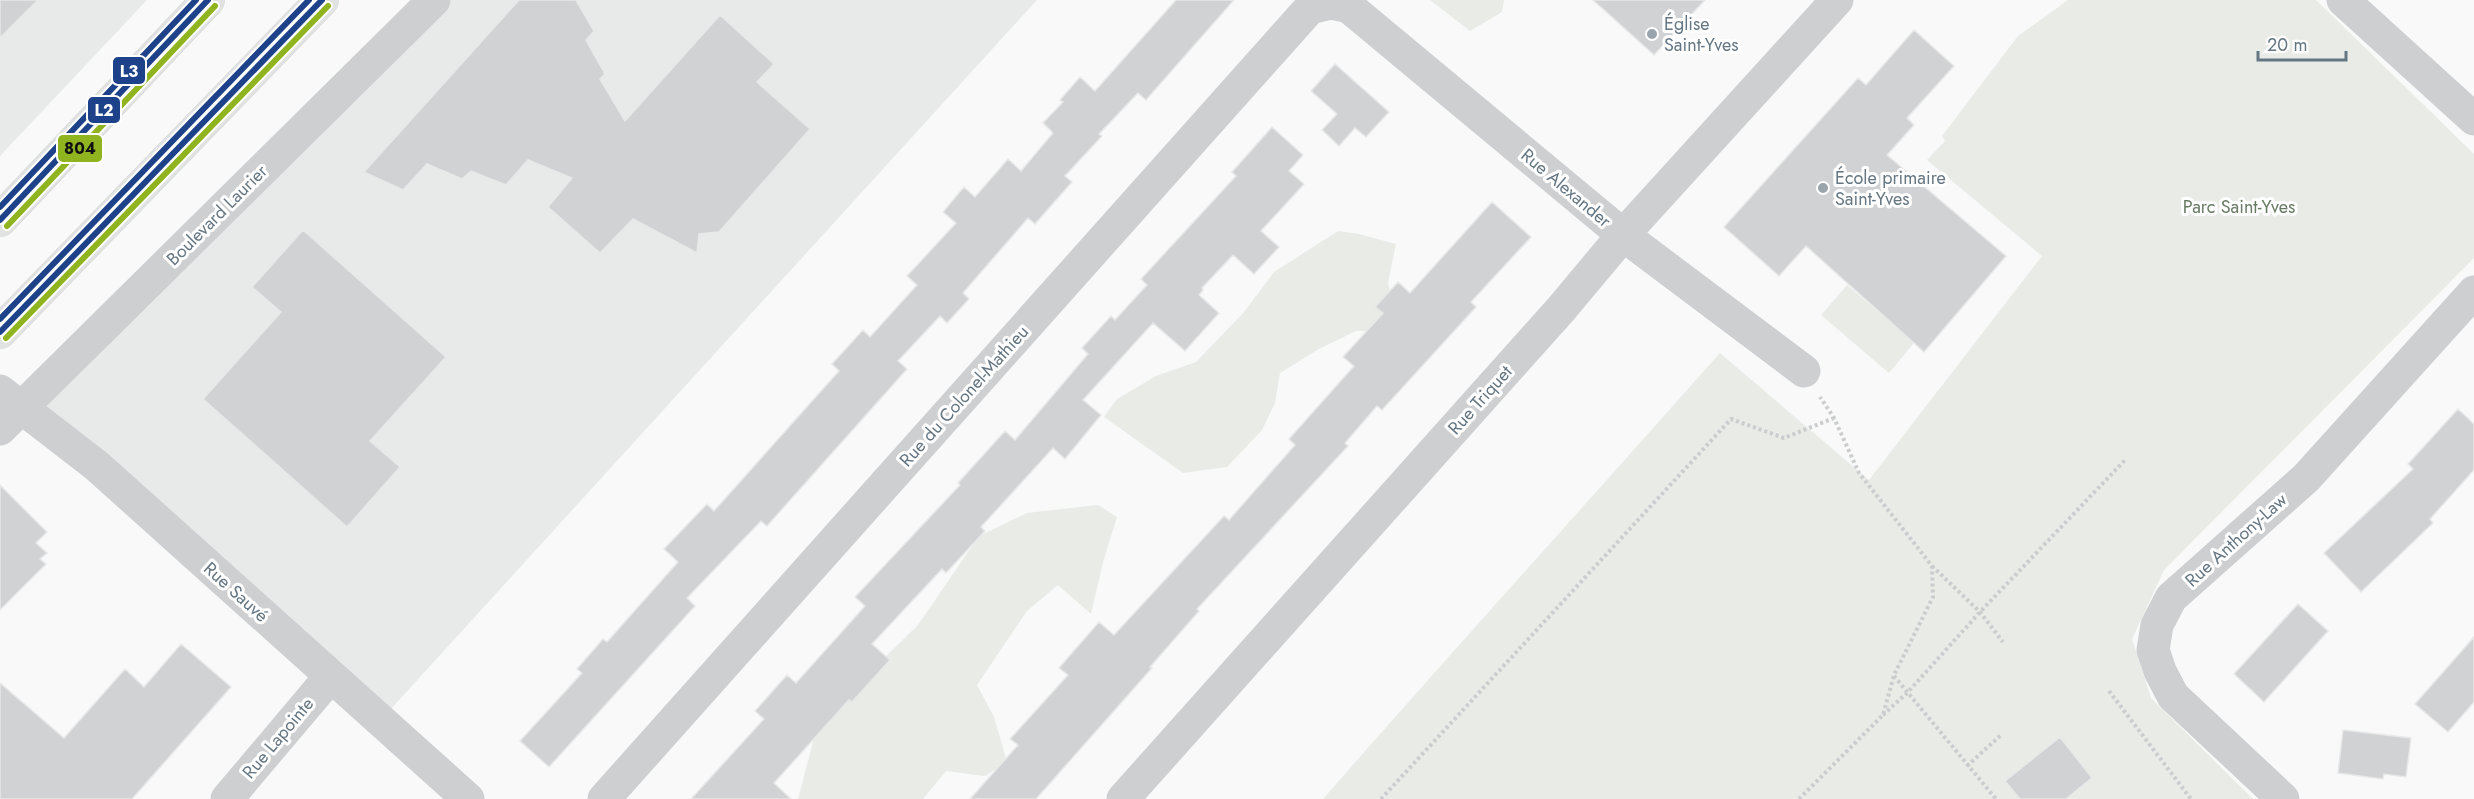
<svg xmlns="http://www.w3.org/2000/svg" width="2474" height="799" font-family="Jost,sans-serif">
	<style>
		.built { fill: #e8e9e9 }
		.green { fill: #e8ebe6 }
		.building { fill: #d0d2d3; stroke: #e8e8e8; stroke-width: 1.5 }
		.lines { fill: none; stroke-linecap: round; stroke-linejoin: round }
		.major-casing { stroke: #d5d6d7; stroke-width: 34 }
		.path { stroke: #cbcccd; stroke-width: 4; stroke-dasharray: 3 3; stroke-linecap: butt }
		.minor { stroke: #cecfd0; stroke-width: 33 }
		.major { stroke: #e1e2e2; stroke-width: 33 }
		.bus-1-casing { stroke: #fff; stroke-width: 10 }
		.bus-2-casing { stroke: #fff; stroke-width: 10 }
		.bus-3-casing { stroke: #fff; stroke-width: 10 }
		.bus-1 { stroke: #1e4289; stroke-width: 6 }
		.bus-2 { stroke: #90b41f; stroke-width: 6 }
		.bus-3 { stroke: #1e4289; stroke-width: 6 }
		.poi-dot { fill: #99a4ac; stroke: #fff; stroke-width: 2 }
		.labels { text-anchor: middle; stroke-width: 6; stroke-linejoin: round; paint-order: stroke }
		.poi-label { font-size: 18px; fill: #657683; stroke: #fff; text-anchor: start }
		.street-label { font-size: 18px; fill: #657683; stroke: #fff }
		.park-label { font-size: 18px; fill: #687a64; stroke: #fff }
		.line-badge { stroke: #fff; stroke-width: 2 }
		.badge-label { font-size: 16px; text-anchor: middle; font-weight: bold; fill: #fff }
		.pale-badge-label { font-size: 16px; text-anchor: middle; font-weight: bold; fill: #111 }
	</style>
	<rect width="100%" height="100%" fill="#f9f9f9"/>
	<path class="built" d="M0,0h147l-147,156z
		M434,0h603l-647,710 -367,-303z"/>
	<path class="green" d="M1430,0h74l-2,12 -32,19z
		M2068,0h248l158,154v104l-310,312 -32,69 19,59 102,101h-930c131,-150 265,-297 397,-446l149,127 173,-224 -115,-96 18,-19 -3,-5 76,-100z
		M1338,231l21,3 37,10 -8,39 8,36 -19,12h-21l-37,18 -39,24 -5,30 -13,27 -35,37 -44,6 -79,-56 13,-18 39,-23 40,-14 48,-50 30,-40z
		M1847,285l67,58 -25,30 -68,-58z
		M1098,505l19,12 -14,45 -12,52 -33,-29 -31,26 -50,74 17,32 13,45 -22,14 -39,-5 -23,28h-125l20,-76 100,-98 61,-89 48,-23z"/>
	<path class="building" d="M0,0h38l-38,38z
		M519,0h57l18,31 -8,9 19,34 -5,5 25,42 95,-106 54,49 -17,18 53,47 -91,103 -20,2 -2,19 -64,-34 -33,34 -52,-46 24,-29 -44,-18 -22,25 -35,-14 -9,8 -35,-15 -24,26 -39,-18z
		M1176,0h58l-88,100 -8,-7 -39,41 3,2 -37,40 7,6 -37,42 -7,-6 -65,75 6,6 -22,24 -7,-7 -42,45 9,8 -140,157 -6,-5 -74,77 8,8 -146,161 -29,-26 62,-68 -5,-4 26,-30 4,3 71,-80 -14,-13 43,-45 7,7 125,-140 -7,-7 31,-34 7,7 47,-52 -10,-9 49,-53 -13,-11 21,-25 11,10 33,-38 13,12 32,-38 -10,-10 20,-21 -3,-2 20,-23 15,14z
		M1593,0h112l-51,55z
		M1914,30l40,36 -47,52 7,7 -27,30 119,101 -82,96 -118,-106 -27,30 -55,-49 134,-149 8,7z
		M1335,64l54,48 -23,25 -11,-9 -16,18 -17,-16 15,-16 -26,-23z
		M1272,127l31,28 -14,16 15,13 -43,47 18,16 -25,27 -21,-19 -31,33 1,2 -4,5 20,18 -34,38 -32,-28 -70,77 18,15 -36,44 -12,-11 -72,79 4,4 -39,42 -4,-4 -70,75 18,16 -38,42 -3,-2 -75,83 17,16h-100l73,-80 -9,-8 32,-36 9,8 69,-77 -10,-9 105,-112 -2,-2 47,-52 10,9 73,-86 -6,-6 29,-32 4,4 32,-35 -6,-6 95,-103 -4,-4z
		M1492,202l39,35 -60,65 5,5 -94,103 -5,-4 -32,37 3,3 -151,163 2,2 -49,56 2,1 -116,131h-66l48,-54 -8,-6 58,-64 -9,-7 40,-46 15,13 110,-119 5,4 66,-75 -6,-6 65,-73 -11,-9 40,-44 -8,-6 23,-25 12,11z
		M303,230l143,127 -76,84 30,26 -53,60 -144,-128 78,-87 -29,-25z
		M2458,409l16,15v46l-44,49 3,4 -72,69 -37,-39 89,-84 -5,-5z
		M0,485l47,47 -11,11 11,10 -7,6 6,5 -46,46z
		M2298,604l30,27 -64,71 -30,-28z
		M2474,637v65l-26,30 -33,-28z
		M181,644l50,43 -99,112h-132v-116l64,55 61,-69 19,18z
		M2343,730l68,8 -5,39 -22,-3 -1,5 -45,-6z
		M2060,737l32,41 -26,21h-46l-15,-18z"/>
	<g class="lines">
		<defs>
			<path id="major" d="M0,220l208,-220
				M0,332l322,-332"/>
		</defs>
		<use href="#major" class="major-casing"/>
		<path class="path" d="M1932,566l48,46 23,30
			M1894,676l102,123
			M2109,691l82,108
			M1883,715l25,-23 72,-80 146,-153
			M1967,766l34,-31
			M1381,799l350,-380 53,19 50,-20
			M1799,799l84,-84 11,-40 39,-78 -1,-31 -73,-93 -25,-55 -14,-21"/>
		<path class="minor" d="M2343,0l131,119
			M0,391l97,75 371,333
			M0,429l434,-429
			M227,799l103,-122
			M604,799l706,-791 21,-5 18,4 274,228 181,136
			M1123,799l439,-491 61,-73 214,-235
			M2283,799l-110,-103 -13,-25 -7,-21 4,-25 14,-27 135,-120 168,-186"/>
		<use href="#major" class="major"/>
		<defs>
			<path id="bus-1" d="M0,220l208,-220
				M0,332l322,-332"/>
			<path id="bus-2" d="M7,226l208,-220
				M6,338l322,-332"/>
			<path id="bus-3" d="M0,207l196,-207
				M0,319l309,-319"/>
		</defs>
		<use href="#bus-1" class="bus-1-casing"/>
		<use href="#bus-2" class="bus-2-casing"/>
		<use href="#bus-3" class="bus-3-casing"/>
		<use href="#bus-1" class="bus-1"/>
		<use href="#bus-2" class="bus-2"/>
		<use href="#bus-3" class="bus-3"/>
	</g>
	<g class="poi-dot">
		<circle cx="1652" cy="34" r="6"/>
		<circle cx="1823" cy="188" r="6"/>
	</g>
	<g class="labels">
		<g class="poi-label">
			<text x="1664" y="30">Église<tspan x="1664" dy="21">Saint-Yves</tspan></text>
			<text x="1835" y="184">École primaire<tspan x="1835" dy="21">Saint-Yves</tspan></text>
		</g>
		<g class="street-label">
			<text transform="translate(1566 188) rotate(40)" y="6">Rue Alexander</text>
			<text transform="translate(217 215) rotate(-45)" y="6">Boulevard Laurier</text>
			<text transform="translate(964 396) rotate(-48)" y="6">Rue du Colonel-Mathieu</text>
			<text transform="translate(1480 400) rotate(-48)" y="6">Rue Triquet</text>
			<text transform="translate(2236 540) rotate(-42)" y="6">Rue Anthony-Law</text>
			<text transform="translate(236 592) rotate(42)" y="6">Rue Sauvé</text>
			<text transform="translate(278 738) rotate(-50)" y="6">Rue Lapointe</text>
		</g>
		<g class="park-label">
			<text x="2239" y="213">Parc Saint-Yves</text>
		</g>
	</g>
	<g class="line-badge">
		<rect x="112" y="56" width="34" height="29" rx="6" fill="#1e4289"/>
		<rect x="87" y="96" width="34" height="28" rx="6" fill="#1e4289"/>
		<rect x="57" y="134" width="46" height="29" rx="6" fill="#90b41f"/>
	</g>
	<g class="badge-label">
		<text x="129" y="77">L3</text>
		<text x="104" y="116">L2</text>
	</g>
	<g class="pale-badge-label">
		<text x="80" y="154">804</text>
	</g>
	<path d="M2258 51v9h88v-9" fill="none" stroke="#657683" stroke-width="3"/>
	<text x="2267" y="51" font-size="18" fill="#657683" stroke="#ffffff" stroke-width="4.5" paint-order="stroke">20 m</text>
</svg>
